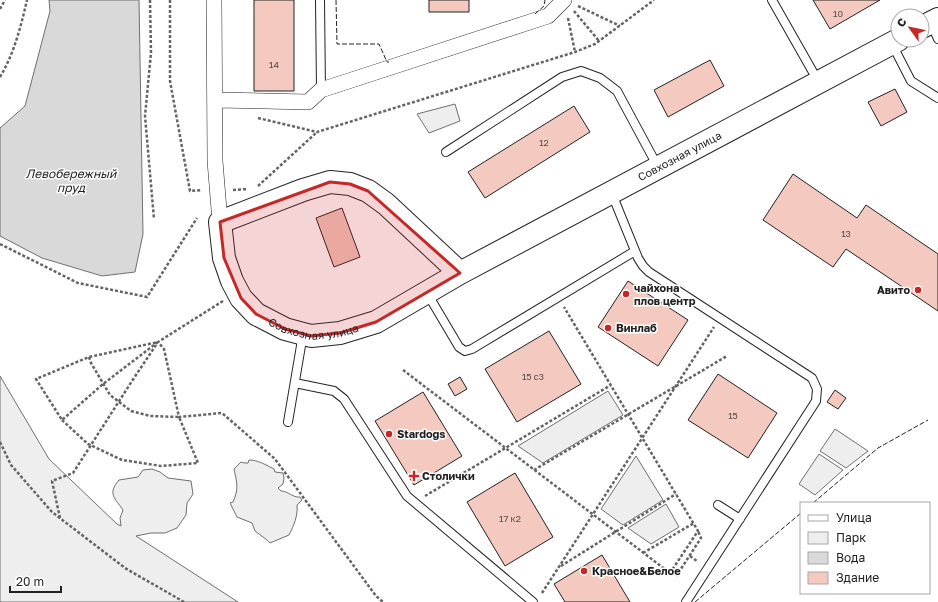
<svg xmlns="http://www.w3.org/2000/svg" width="938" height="602" font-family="'Golos Text',sans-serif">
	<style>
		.green { fill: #eee; stroke: #6f6f6f }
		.water { fill: #d9d9d9; stroke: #6f6f6f }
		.building { fill: #f3c9c0; stroke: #222 }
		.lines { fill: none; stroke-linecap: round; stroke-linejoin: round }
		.lane-casing { stroke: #222; stroke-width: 10 }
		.street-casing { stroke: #222; stroke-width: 16 }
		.secondary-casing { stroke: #222; stroke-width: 24 }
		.path { stroke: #646464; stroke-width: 2.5; stroke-dasharray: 3 2; stroke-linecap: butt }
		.lane { stroke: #fff; stroke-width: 8 }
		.street { stroke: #fff; stroke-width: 15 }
		.secondary { stroke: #fff; stroke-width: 22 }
		.fence { stroke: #222; stroke-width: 1; stroke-dasharray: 5 2; stroke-linecap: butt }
		.marked { fill: #c62828; fill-opacity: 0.2; stroke: #c62828; stroke-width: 3; stroke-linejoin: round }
		.poi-dot { fill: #c62828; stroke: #fff; stroke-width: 1.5 }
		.labels { text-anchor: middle; stroke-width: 3; stroke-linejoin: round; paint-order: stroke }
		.number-label { font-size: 9px; fill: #564c4a }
		.street-label { font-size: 11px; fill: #222; stroke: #fff }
		.poi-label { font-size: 11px; font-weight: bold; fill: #222; stroke: #fff; text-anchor: start }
		.water-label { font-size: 12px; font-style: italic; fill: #222; stroke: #fff }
	</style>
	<rect width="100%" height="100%" fill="#fff"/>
	<path class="green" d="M455,104l5,17 -31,12 -12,-19z
		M0,376l49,83 68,65 4,2 -1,-8 3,-8c-8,-12 -16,-16 -4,-30l19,-3 5,-7 9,-1 8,3 8,6 23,3 2,13 -6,9 -1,12 -9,13 -12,5h-14l-15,3 102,66h-238z
		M608,391l15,24 -80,48 -25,-17z
		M835,429l33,22 -22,17 -26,-17z
		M819,454l24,16 -28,25 -16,-11z
		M636,456l27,44 -40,25 -22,-16z
		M249,460c9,0 17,5 25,9l1,3 8,1 1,5 -1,6 -5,4 3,3c7,0 12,7 19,6l2,3 -5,5c1,11 -3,20 -8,30l-19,8 -3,-3 -12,-9 -3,-8 -15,-6 -7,-14 3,-1c6,-13 4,-19 1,-33l7,-7 3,1h4z
		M666,504l13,23 -28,17 -23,-16z"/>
	<path class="water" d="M49,0h90l4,234 -8,38 -33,4 -60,-18 -42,-22v-108l25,-22 25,-95z"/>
	<path class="building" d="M254,0h40v91h-40z
		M429,0h40v12h-40z
		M813,0h67l-50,29z
		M710,60l14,26 -56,31 -14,-27z
		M895,89l12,23 -26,14 -13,-24z
		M574,106l16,26 -105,66 -17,-26z
		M793,174l64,44 9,-13 72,49v57l-92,-62 -13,18 -70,-47z
		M342,208l18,49 -26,10 -18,-49z
		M628,281l60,39 -30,46 -60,-39z
		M549,331l32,53 -64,38 -32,-53z
		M718,374l59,39 -29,45 -60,-38z
		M460,377l7,12 -12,7 -7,-12z
		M835,390l11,8 -8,11 -11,-7z
		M423,392l39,64 -48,29 -39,-64z
		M515,473l38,64 -48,29 -38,-64z
		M602,555l28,47h-65l-11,-18z"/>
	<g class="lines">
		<defs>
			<path id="lane" d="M320,0l1,90
				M772,0l46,81
				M931,23l7,16
				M892,44l19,37 27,17
				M446,152l116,-75 19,-6 19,7 17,13 41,76
				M612,194l26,64 5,8 6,6 163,106 5,11 -1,12 -130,201
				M427,293l32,54 6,4 7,-2 163,-98
				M295,383l39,8 10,8 63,97 126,106
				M288,422l15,-88
				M718,505l22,14"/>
			<path id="street" d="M214,0l1,161 5,61
				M216,100l92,2 13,-12 227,-74 16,-16"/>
			<g id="secondary">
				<path d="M922,27l16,-8"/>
				<path id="s1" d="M460,273l-74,-69 -18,-13 -18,-7 -20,-2 -27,8 -83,32 4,36 8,23 9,17 15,16 29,15 26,7 29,-3 36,-11 84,-49 438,-233"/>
			</g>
		</defs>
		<use href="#lane" class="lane-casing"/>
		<use href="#street" class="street-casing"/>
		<use href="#secondary" class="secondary-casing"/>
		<path class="path" d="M150,0l1,53 -6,63 9,103
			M170,0v81l20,110 12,-1
			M578,6l42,20
			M0,9l5,-9
			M574,11l25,30
			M568,18l7,34
			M0,77c14,-23 21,-51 27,-77
			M258,118l59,14 258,-80 20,-8 59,-44
			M258,186l58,-53
			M233,190l15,-1
			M0,244l78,39 69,14 50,-79
			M223,301l-65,41 6,7 15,68 43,-4 53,46 101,137 7,6
			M158,342l-55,42 -41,36 -26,-41 53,-22z
			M403,370l267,203 28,-42 -134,-224
			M62,420l26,24 34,16 39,6 37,-3 -19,-46 -29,-1 -19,-5 -21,-16 -19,-32 -2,-6
			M0,442l11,23 41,47 73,56 59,34
			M534,470l193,-114
			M425,496l186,-111
			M60,518l-8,-37 21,-8 59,-92 24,-36
			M643,553l51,-30
			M690,556l7,5
			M561,566l115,-72
			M670,573l7,2 24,-37 -3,-7
			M542,593l172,-266"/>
		<use href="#lane" class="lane"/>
		<use href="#street" class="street"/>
		<use href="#secondary" class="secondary"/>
		<path class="fence" d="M336,0l1,44h42l8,18h2
			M535,14l9,-8 1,-6
			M813,503l65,-55 50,-28
			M695,602l106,-89"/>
	</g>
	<path class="marked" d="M330,182l20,2 18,7 92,82 -84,49 -36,11 -29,3 -26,-7 -29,-15 -15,-16 -17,-40 -4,-36z"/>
	<g class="poi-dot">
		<circle cx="918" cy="290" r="4"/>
		<circle cx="626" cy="294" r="4"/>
		<circle cx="608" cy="328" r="4"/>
		<circle cx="389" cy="434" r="4"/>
		<path d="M412 470h4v4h4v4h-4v4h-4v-4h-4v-4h4z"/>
		<circle cx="584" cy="571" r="4"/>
	</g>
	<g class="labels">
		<g class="number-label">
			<text x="838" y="17">10</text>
			<text x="274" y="68">14</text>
			<text x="544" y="146">12</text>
			<text x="846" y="237">13</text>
			<text x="533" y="380">15 с3</text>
			<text x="733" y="419">15</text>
			<text x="510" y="522">17 к2</text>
		</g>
		<g class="street-label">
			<text dy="4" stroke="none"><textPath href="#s1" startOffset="854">Совхозная улица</textPath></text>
			<text dy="4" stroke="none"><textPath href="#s1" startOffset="443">Совхозная улица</textPath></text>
		</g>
		<g class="poi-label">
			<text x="634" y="292">чайхона<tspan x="634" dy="13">плов центр</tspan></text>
			<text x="910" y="294" text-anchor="end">Авито</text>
			<text x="616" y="332">Винлаб</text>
			<text x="397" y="438">Stardogs</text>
			<text x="422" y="480">Столички</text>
			<text x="592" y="575">Красное&amp;Белое</text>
		</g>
		<g class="water-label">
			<text x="71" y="178">Левобережный<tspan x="71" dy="14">пруд</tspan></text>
		</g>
	</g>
	<rect x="800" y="502" width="130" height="92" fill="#ffffff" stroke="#a7a7a7"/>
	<rect x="808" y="515" width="20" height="6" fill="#ffffff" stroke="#a7a7a7"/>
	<text x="836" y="522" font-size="12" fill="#222222">Улица</text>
	<rect x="808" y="532" width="20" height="12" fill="#eeeeee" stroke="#a7a7a7"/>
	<text x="836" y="542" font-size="12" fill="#222222">Парк</text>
	<rect x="808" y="552" width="20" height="12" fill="#d9d9d9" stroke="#a7a7a7"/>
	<text x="836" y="562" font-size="12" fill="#222222">Вода</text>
	<rect x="808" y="572" width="20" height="12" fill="#f3c9c0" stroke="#a7a7a7"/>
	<text x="836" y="582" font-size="12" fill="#222222">Здание</text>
	<g transform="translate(910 28) rotate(303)"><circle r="19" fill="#ffffff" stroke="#a7a7a7"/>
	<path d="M0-3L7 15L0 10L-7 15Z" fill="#c62828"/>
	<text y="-6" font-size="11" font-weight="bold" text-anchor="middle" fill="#222222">С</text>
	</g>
	<path d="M10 586v6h51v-6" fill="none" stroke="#222222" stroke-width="2"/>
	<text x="16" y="586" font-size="12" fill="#222222" stroke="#ffffff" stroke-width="3" paint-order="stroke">20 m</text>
</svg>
